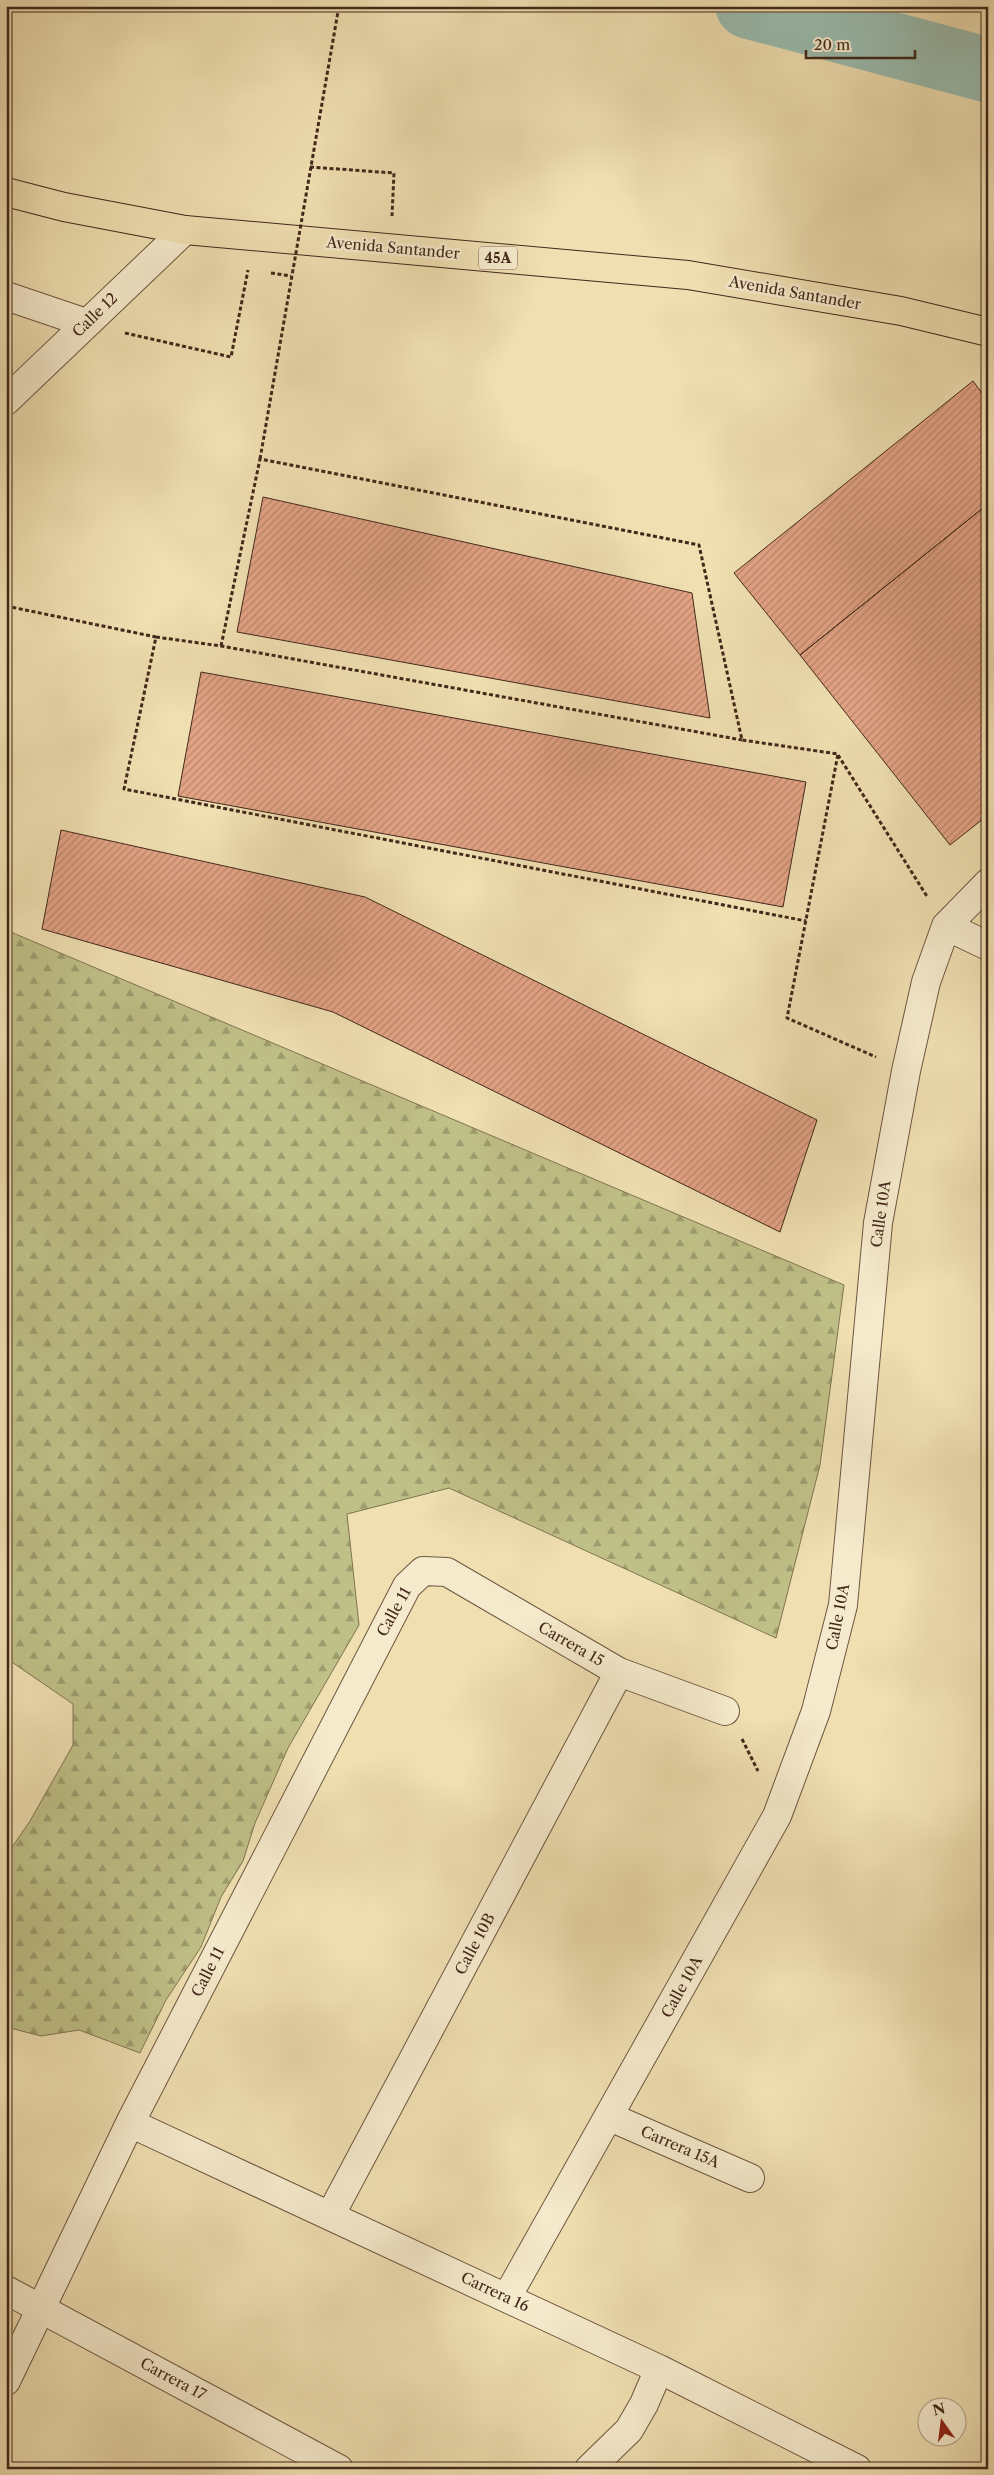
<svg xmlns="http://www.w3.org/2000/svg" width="994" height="2475" font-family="'Libre Caslon Text',serif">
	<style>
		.forest { fill: url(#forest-firs); stroke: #807450 }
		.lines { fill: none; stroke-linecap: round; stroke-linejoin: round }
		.river { stroke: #9abcaf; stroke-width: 65 }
		.building { fill: url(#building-hatch); stroke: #42281a }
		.minor-casing { stroke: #6d5640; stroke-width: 30 }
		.highway-casing { stroke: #42281a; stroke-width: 30 }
		.path { stroke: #42281a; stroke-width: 3; stroke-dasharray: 4 2.5; stroke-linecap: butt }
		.minor { stroke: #f5eacc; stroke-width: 28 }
		.highway { stroke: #efdfb1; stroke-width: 28 }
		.path-bridge { stroke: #42281a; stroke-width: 3; stroke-dasharray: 4 2.5; stroke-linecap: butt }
		.labels { text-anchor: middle; stroke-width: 5; stroke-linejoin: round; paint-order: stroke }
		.shield { fill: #f5eacc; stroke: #78624f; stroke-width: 1 }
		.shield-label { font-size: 14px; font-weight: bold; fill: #42281a }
		.street-label { font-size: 15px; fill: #42281a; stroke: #f5eacc }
	</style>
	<defs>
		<pattern id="forest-firs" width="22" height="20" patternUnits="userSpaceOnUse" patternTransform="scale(1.25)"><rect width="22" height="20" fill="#bfc087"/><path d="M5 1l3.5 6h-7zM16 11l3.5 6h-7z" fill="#9d9c6e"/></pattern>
		<pattern id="building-hatch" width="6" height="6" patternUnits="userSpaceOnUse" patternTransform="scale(1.25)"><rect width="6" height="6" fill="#e3a385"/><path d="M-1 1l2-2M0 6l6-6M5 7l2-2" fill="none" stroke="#ba856c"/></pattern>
	</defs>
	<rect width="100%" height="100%" fill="#efdfb1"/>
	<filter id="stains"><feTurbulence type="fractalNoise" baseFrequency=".004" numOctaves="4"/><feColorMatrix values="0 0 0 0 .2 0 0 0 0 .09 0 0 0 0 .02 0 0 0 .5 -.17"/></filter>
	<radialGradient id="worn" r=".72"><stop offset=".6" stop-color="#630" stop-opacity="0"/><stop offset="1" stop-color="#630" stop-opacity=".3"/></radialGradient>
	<path class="forest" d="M6,930l838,355 -24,180 -44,173 -327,-150 -102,26 12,111 -71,123 -33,75 -12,38 -22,36 -20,50 -35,53 -26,53 -61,-23 -38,6 -35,-9v-171l24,-35 43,-76v-41l-67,-46z"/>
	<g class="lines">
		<path class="river" d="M748,6l240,64"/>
	</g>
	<path class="building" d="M973,381l15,20v103l-188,151 -66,-82z
		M263,497l429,96 18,125 -473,-86z
		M988,504v311l-38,30 -150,-190z
		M201,672l605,110 -23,125 -605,-111z
		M61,830l304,67 452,223 -37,112 -447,-220 -291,-83z"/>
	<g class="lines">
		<defs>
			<path id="minor" d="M6,296l80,27
				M6,401l179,-171
				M946,926l42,20
				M610,2117l140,61
				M130,2123l529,246 198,100
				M330,2216l289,-544
				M6,2290l333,179
				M507,2297l270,-481 39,-105 27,-106 35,-382 28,-152 20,-89 20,-56 42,-43
				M6,2381l124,-258 277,-537 16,-15 24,1 172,100 106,39
				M589,2469l40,-39 15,-26 15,-35"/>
			<path id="highway" d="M6,192l58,15 121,23 503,45 213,36 87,21"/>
		</defs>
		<use href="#minor" class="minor-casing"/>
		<use href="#highway" class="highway-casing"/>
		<path class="path" d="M310,167l84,6 -2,43
			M271,273l20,3
			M125,333l106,24 17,-87
			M6,606l150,31 -32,152 682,132
			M156,637l65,9 521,94
			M221,646l39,-187 439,86 43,195 96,14 -51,264 89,39
			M838,755l90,143
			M742,1739l16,32"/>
		<use href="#minor" class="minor"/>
		<use href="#highway" class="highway"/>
		<path class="path-bridge" d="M260,459l79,-453"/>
	</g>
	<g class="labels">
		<rect class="shield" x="479" y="246.5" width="38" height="23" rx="4"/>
		<g class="shield-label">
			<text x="498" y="263">45A</text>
		</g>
		<g class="street-label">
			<text transform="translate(393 248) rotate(5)" y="5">Avenida Santander</text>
			<text transform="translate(795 293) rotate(10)" y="5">Avenida Santander</text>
			<text transform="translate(95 315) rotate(-44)" y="5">Calle 12</text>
			<text transform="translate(881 1214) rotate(-82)" y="5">Calle 10A</text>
			<text transform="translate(394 1612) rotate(-61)" y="5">Calle 11</text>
			<text transform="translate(838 1617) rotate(-79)" y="5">Calle 10A</text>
			<text transform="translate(571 1644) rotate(30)" y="5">Carrera 15</text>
			<text transform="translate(475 1944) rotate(-62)" y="5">Calle 10B</text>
			<text transform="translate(208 1972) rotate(-63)" y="5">Calle 11</text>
			<text transform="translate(682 1987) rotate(-61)" y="5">Calle 10A</text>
			<text transform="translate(680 2147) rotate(23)" y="5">Carrera 15A</text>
			<text transform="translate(495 2292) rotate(25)" y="5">Carrera 16</text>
			<text transform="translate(173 2379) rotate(28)" y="5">Carrera 17</text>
		</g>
	</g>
	<rect width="994" height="2475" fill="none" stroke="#efdfb1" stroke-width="25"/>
	<rect x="8" y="8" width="979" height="2460" fill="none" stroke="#42281a" stroke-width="2.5"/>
	<rect x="12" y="12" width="969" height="2450" fill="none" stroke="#42281a"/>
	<g transform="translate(942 2422) rotate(346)"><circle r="24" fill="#f5eacc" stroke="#ad9c85"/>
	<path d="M0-4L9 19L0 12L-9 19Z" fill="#8f2418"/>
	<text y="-8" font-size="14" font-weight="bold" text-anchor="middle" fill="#42281a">N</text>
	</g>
	<path d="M806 50v8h109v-8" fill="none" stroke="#42281a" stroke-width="2.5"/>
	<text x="814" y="50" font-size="15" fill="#42281a" stroke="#f5eacc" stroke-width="4" paint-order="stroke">20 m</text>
	<rect width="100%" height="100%" filter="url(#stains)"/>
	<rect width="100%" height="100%" fill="url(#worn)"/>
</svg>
